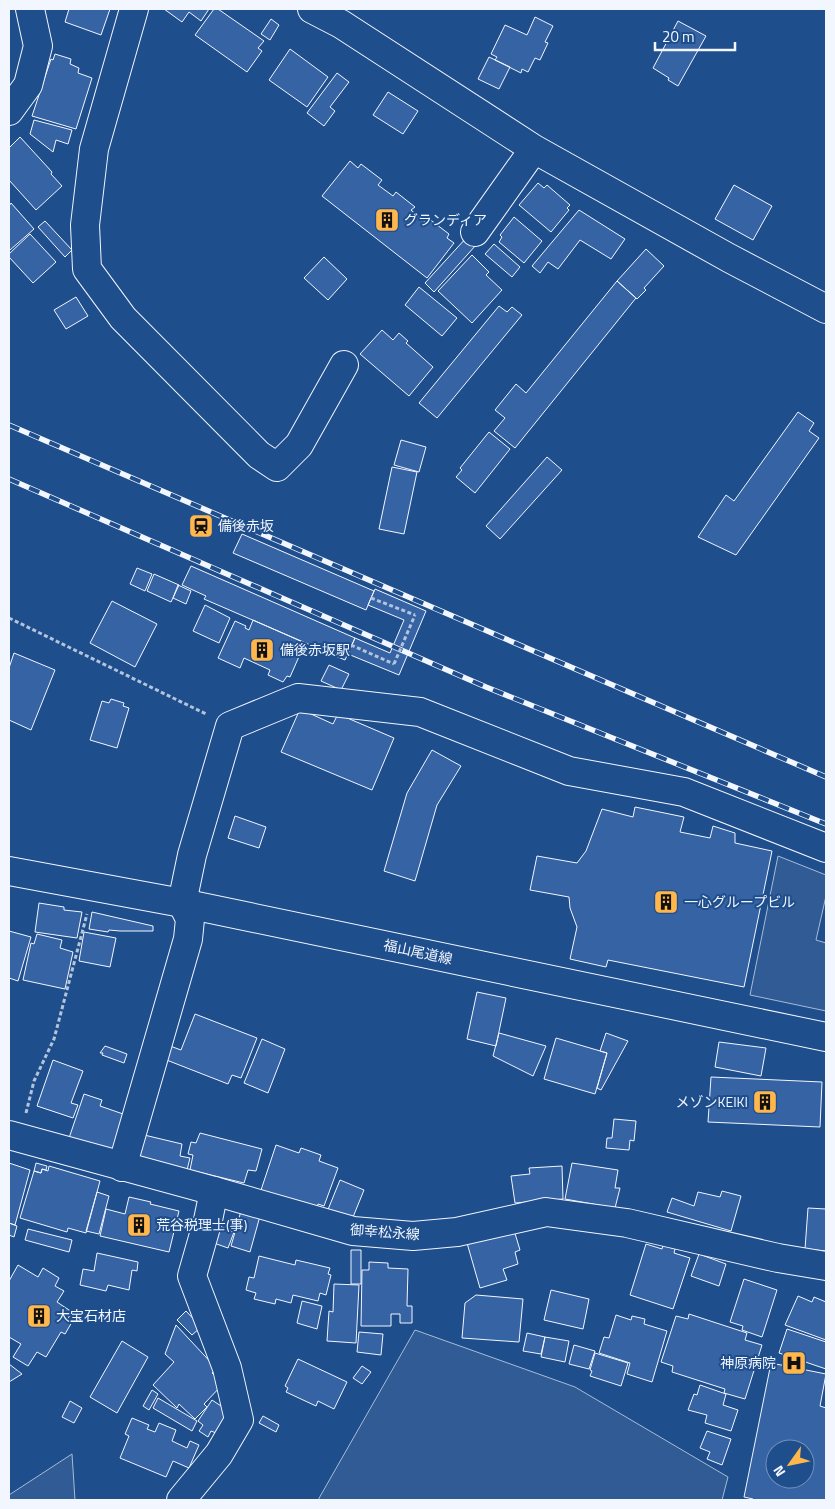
<svg xmlns="http://www.w3.org/2000/svg" width="835" height="1509" font-family="'Titillium Web','Noto Sans JP',sans-serif">
	<style>
		.built { fill: #305b95; stroke: #a8bbd7 }
		.building { fill: #3563a3; stroke: #f2f6ff; fill-rule: evenodd }
		.lines { fill: none; stroke-linecap: round; stroke-linejoin: round }
		.minor-casing { stroke: #f2f6ff; stroke-width: 30 }
		.major-casing { stroke: #f2f6ff; stroke-width: 30 }
		.path { stroke: #b3c4dc; stroke-width: 3; stroke-dasharray: 4 2.5; stroke-linecap: butt }
		.minor { stroke: #1f4e8c; stroke-width: 28 }
		.major { stroke: #1f4e8c; stroke-width: 28 }
		.rail-casing { stroke: #f2f6ff; stroke-width: 5.5 }
		.rail { stroke: #1f4e8c; stroke-width: 4; stroke-dasharray: 11; stroke-linecap: butt }
		.path-bridge { stroke: #b3c4dc; stroke-width: 3; stroke-dasharray: 4 2.5; stroke-linecap: butt }
		.labels { text-anchor: middle; stroke-width: 4; stroke-linejoin: round; paint-order: stroke }
		.poi-label { font-size: 14px; fill: #f2f6ff; stroke: #1f4e8c; text-anchor: start }
		.street-label { font-size: 14px; fill: #f2f6ff; stroke: #1f4e8c }
	</style>
	<rect width="100%" height="100%" fill="#1f4e8c"/>
	<path class="built" d="M778,856l48,19v21l-10,44 10,3v68l-76,-16z
		M415,1330l160,57 153,90 -6,23h-404z
		M72,1454l3,46h-66v-5z"/>
	<path class="building" d="M69,9h41l-9,26 -36,-13z
		M164,9h45l-8,12 -12,-9 -7,10z
		M214,9h4l46,32 -6,7 4,3 -15,21 -52,-37z
		M535,17l18,9 -8,16 3,1 -8,17 -5,-2 -7,14 -6,-3 -1,4 -26,-13 2,-3 -6,-3 14,-29 22,10z
		M271,19l8,6 -9,15 -9,-6z
		M678,21l28,15 -28,50 -10,-6 1,-2 -16,-10z
		M290,49l38,28 -21,30 -38,-27z
		M55,54l16,5 -1,5 9,4 -1,5 14,5 -16,51 -44,-13 19,-57 2,1z
		M489,57l21,10 -11,22 -21,-10z
		M337,73l12,9 -19,25 5,4 -11,15 -17,-13z
		M388,92l30,19 -15,23 -30,-19z
		M34,120l38,10 -4,14 -12,-4 -3,12 -23,-18z
		M20,137l32,35 -1,2 11,12 -26,24 -27,-30v-32z
		M350,161l8,7 3,-4 21,16 -4,5 15,11 3,-4 19,15 -4,3 14,12 3,-4 21,16 -2,4 7,5 -27,35 -105,-82z
		M538,183l6,5 3,-3 23,20 -3,3 2,2 -18,22 -32,-27z
		M734,185l38,21 -19,34 -38,-21z
		M11,203l23,26 -24,21 -1,-1v-43z
		M579,210l46,29 -14,20 -31,-19 -22,29 -10,-7 -8,11 -8,-7z
		M514,217l28,24 -18,22 -25,-21 3,-5 -2,-2z
		M45,221l27,29 -7,7 -27,-30z
		M30,234l26,28 -23,21 -24,-26v-3z
		M467,237l9,8 -42,47 -9,-9z
		M494,244l26,23 -8,10 -27,-23z
		M646,249l18,17 -20,22 2,2 -9,9 -20,-18z
		M472,255l17,17 -3,3 16,15 -30,33 -34,-32z
		M324,257l23,22 -19,21 -24,-22z
		M617,281l19,17 -121,150 -21,-17 11,-13 -10,-8 21,-26 10,9z
		M419,287l38,31 -15,18 -37,-31z
		M76,297l12,19 -22,13 -12,-19z
		M499,306l8,6 5,-5 10,8 -85,103 -18,-15z
		M382,330l11,10 6,-7 9,8 -2,2 27,24 -24,29 -49,-42z
		M798,412l16,11 -5,8 10,7 -83,117 -38,-18 28,-42 8,6z
		M489,432l21,17 -35,44 -19,-16 6,-7 -2,-2z
		M401,440l25,7 -7,25 -25,-7z
		M547,457l15,13 -62,69 -14,-13z
		M392,467l25,5 -13,62 -25,-5z
		M242,534l132,57 -8,19 -133,-57z
		M191,566l164,72 -10,22 -141,-61 2,-3 -24,-11z
		M137,568l15,6 -7,17 -15,-7z
		M154,574l25,11 -8,17 -24,-11z
		M178,585l13,6 -5,13 -13,-6z
		M375,589l51,22 -27,64 -51,-21 7,-16 35,15 14,-33 -36,-15z
		M112,601l45,23 -22,43 -45,-24z
		M205,605l25,13 -11,25 -26,-12z
		M253,620l52,23 -15,34 -3,-1 -4,6 -15,-7 2,-5 -26,-12 -4,10 -22,-10 17,-37 11,5 -1,2 4,2z
		M14,653l41,17 -24,60 -22,-10v-52z
		M329,665l20,9 -8,16 -20,-9z
		M111,699l13,4 -1,3 6,2 -12,40 -27,-8 12,-39 7,2z
		M300,709l33,15 5,-10 56,24 -22,52 -91,-38z
		M432,750l29,16 -24,39 -22,76 -31,-10 23,-78z
		M635,807l49,10 -4,15 30,6 3,-12 22,7v10l37,8 -28,136 -136,-27 -2,7 -36,-8 7,-32 -7,-19 -1,-11 -39,-7 7,-34 40,7 9,-12 16,-42 31,8z
		M235,816l31,11 -7,21 -31,-10z
		M39,903l25,4v3l18,2 -5,26 -42,-6z
		M92,912l61,14v5h-33l-11,-1 -1,2 -19,-3z
		M9,931l22,6 -13,44 -9,-3z
		M84,932l32,6 -6,29 -31,-6z
		M37,934l25,6 -2,8 13,4 -8,37 -42,-9 8,-37 3,1z
		M477,992l29,6 -10,48 -29,-7z
		M195,1014l62,24 -16,40 -9,-3 -4,9 -64,-25 6,-13 11,4z
		M499,1033l47,13 -13,30 -40,-20z
		M606,1033l22,8 -27,49 -4,-2 10,-35 -7,-2z
		M556,1038l51,15 -12,41 -51,-15z
		M262,1039l23,10 -17,44 -24,-10z
		M719,1042l47,6 -5,28 -46,-9z
		M105,1046l22,8 -3,9 -22,-8 1,-2h-3z
		M53,1060l30,11 -12,32 7,2 -5,13 -36,-12z
		M711,1077l111,5 -2,45 -112,-5z
		M84,1094l18,6 -2,6 26,9 -15,41 -44,-12z
		M614,1119l22,2 -2,20 -4,-1 -1,10 -23,-2 1,-10h5z
		M200,1133l62,16 -6,22 -8,-1 -4,13 -54,-13 3,-15 -5,-1 3,-12 5,1z
		M140,1134l42,10 -2,12 10,2 -3,12 -53,-10z
		M276,1145l23,8 2,-5 20,7 -2,6 19,7 -14,38 -6,-2 -2,5 -55,-19z
		M9,1163l21,7 -15,55 -6,-2z
		M36,1163l11,3 -1,4 -4,-1 -1,4 -7,-2z
		M572,1163l46,7 -3,18h5l-5,20 -50,-9z
		M49,1166l51,15 -14,52 -18,-5 -1,4 -47,-14 14,-47 7,2 1,-4 6,2z
		M562,1166l1,33 -48,4 -4,-27 19,-2 -1,-6z
		M340,1180l24,10 -13,32 -24,-10z
		M722,1191l19,5 -10,35 -64,-19 5,-14 22,8 4,-14 22,5z
		M97,1192l12,4 -10,38 -13,-3z
		M129,1197l22,5 -1,2 29,7 -10,41 -69,-16 6,-27 19,5z
		M808,1208l18,1v42l-21,-2z
		M241,1211l19,5 -10,36 -19,-6z
		M9,1223l8,3 -3,11 -5,-2z
		M217,1225l17,7 -6,16 -17,-6z
		M28,1229l44,11 -3,12 -44,-12z
		M514,1230l6,20 -5,2 3,12 -15,5 4,11 -27,8 -13,-45z
		M646,1244l16,5 1,-4 12,4 -1,4 16,5 -17,51 -43,-14z
		M351,1250h10v34h-10z
		M97,1253l41,9 -1,9 -5,-1 -3,20 -21,-5 -2,6 -26,-6 3,-16 11,2z
		M699,1254l27,10 -7,22 -28,-10z
		M259,1256l36,9 1,-5 34,8 -2,6 3,1 -5,20 -6,-2 -2,8 -25,-6 -2,8 -15,-4 -1,5 -21,-5 2,-6 -10,-3 3,-13 5,1z
		M369,1262l19,1v5l20,1 -1,37h5v17h-12v-9h-9v12h-30l1,-56h7z
		M18,1265l20,12 5,-9 16,10 -4,8 9,5 -7,11 15,10 -5,8 5,2 -7,12 -4,-2 -15,25 -9,-5 -9,14 -15,-9 8,-13 -12,-7v-56z
		M744,1279l33,11 -15,47 -20,-7 1,-4 -13,-4z
		M334,1284l25,1 -3,58 -29,-2 2,-30 4,1z
		M551,1290l38,9 -6,30 -39,-9z
		M476,1295l47,4 -4,43 -57,-4 3,-35z
		M798,1296l14,6 2,-5 12,5v38l-41,-15z
		M302,1301l20,5 -5,23 -20,-6z
		M186,1311l15,16 -9,8 -15,-15z
		M689,1314l58,19 -2,7 17,5 -17,54 -21,-6 1,-4 -53,-17 1,-6 -12,-4 15,-46 12,3z
		M616,1315l15,5 1,-4 13,3 -1,5 23,7 -15,51 -25,-8 3,-11 -31,-10 5,-16 5,1z
		M176,1325l41,44 -5,4 11,11 -19,20 3,3 -12,12 -16,-15 -2,4 -24,-23 21,-23 -9,-8z
		M787,1329l39,13v27l-47,-16z
		M359,1332l24,2 -2,21 -24,-3z
		M527,1333l18,4 -4,17 -18,-3z
		M545,1337l24,4 -4,21 -24,-5z
		M122,1341l26,16 -31,56 -27,-16z
		M574,1345l21,6 -6,18 -20,-5z
		M595,1353l33,10 -7,23 -31,-10 2,-5 -2,-1z
		M298,1359l49,23 -13,27 -16,-8 -2,5 -30,-14 2,-4 -3,-2z
		M771,1363l55,11 -6,32 6,2v92h-73v-1l-9,-2zM775,1449h30v30h-30z
		M9,1364l13,10 -13,8z
		M362,1366l9,6 -9,12 -9,-6z
		M700,1385l26,9 -3,11 15,5 -7,21 -26,-8 2,-8 -19,-5 6,-16 3,1z
		M152,1390l6,4 -9,16 -6,-4z
		M158,1398l39,23 -5,10 -39,-23z
		M212,1400l18,12 -14,21 -5,-2 -3,6 -9,-6 4,-6 -5,-4z
		M70,1401l12,7 -8,15 -12,-6z
		M263,1416l16,9 -3,7 -17,-9z
		M132,1418l17,7 -2,4 8,3 4,-9 17,7 -4,11 15,7 3,-7 9,4 -10,23 -16,-7 -7,16 -46,-19 9,-22 -4,-2z
		M707,1431l24,8 -9,26 -15,-6 3,-7 -10,-4z"/>
	<g class="lines">
		<defs>
			<path id="minor" d="M134,9l-40,140 -9,76 2,44 36,49 136,137 18,12 22,-22 45,-80
				M312,9l29,15 193,125 195,109 97,51
				M9,111l19,-26 10,-39 -8,-37
				M475,232l59,-83
				M122,1167l66,-228 2,-20 -8,-16 10,-48 38,-129 68,-28 122,14 149,59 115,21 142,56
				M181,1500l38,-46 20,-34 -12,-52 -35,-92 16,-56 6,-29"/>
			<path id="major" d="M9,871l173,32 644,134
				M9,1135l205,56 139,40 60,5 44,-4 89,-20 81,11 151,35 48,8"/>
		</defs>
		<use href="#minor" class="minor-casing"/>
		<use href="#major" class="major-casing"/>
		<path class="path" d="M371,598l44,17
			M9,618l197,96
			M351,645l43,19
			M26,1113l8,-32 20,-42 33,-125"/>
		<use href="#minor" class="minor"/>
		<use href="#major" class="major"/>
		<defs>
			<path id="rail" d="M9,425l817,352
				M9,479l477,208 340,137"/>
		</defs>
		<use href="#rail" class="rail-casing"/>
		<use href="#rail" class="rail"/>
		<path class="path-bridge" d="M394,664l21,-49"/>
	</g>
	<defs>
		<symbol id="building-square" viewBox="-11 -11 22 22"><rect x="-9" y="-9" width="18" height="18" rx="4" fill="#ffb74d" stroke="#1f4e8c"/><path d="M-4-6H4V6H1V3H-1V6H-4ZM-2.5-4.3h1.7v1.8h-1.7ZM.8-4.3h1.7v1.8H.8ZM-2.5-1h1.7V.8h-1.7ZM.8-1h1.7V.8H.8Z" fill="#111"/></symbol>
		<symbol id="station-square" viewBox="-11 -11 22 22"><rect x="-9" y="-9" width="18" height="18" rx="4" fill="#ffb74d" stroke="#1f4e8c"/><path d="M-3-6H3Q5-6 5-4V2Q5 4 3 4L4.5 6H3L1.5 4h-3L-3 6H-4.5L-3 4Q-5 4-5 2V-4Q-5-6-3-6ZM-3.5-4v3h7v-3ZM-3.5 1v1.5H-2V1ZM2 1v1.5H3.5V1Z" fill="#111"/></symbol>
		<symbol id="hospital-square" viewBox="-11 -11 22 22"><rect x="-9" y="-9" width="18" height="18" rx="4" fill="#ffb74d" stroke="#1f4e8c"/><path d="M-5-5h3v3.5h4V-5h3V5h-3V1.5h-4V5h-3Z" fill="#111"/></symbol>
	</defs>
	<g fill-rule="evenodd">
		<use href="#building-square" x="373" y="206" width="28" height="28"/>
		<use href="#station-square" x="187" y="512" width="28" height="28"/>
		<use href="#building-square" x="248" y="636" width="28" height="28"/>
		<use href="#building-square" x="652" y="888" width="28" height="28"/>
		<use href="#building-square" x="751" y="1088" width="28" height="28"/>
		<use href="#building-square" x="125" y="1211" width="28" height="28"/>
		<use href="#building-square" x="25" y="1302" width="28" height="28"/>
		<use href="#hospital-square" x="780" y="1349" width="28" height="28"/>
	</g>
	<g class="labels">
		<g class="poi-label">
			<text x="404" y="225">グランディア</text>
			<text x="218" y="531">備後赤坂</text>
			<text x="280" y="655">備後赤坂駅</text>
			<text x="684" y="907">一心グループビル</text>
			<text x="748" y="1107" text-anchor="end">メゾンKEIKI</text>
			<text x="156" y="1230">荒谷税理士(事)</text>
			<text x="56" y="1321">大宝石材店</text>
			<text x="776" y="1368" text-anchor="end">神原病院</text>
		</g>
		<g class="street-label">
			<text transform="translate(418 952) rotate(12)" y="5">福山尾道線</text>
			<text transform="translate(385 1232) rotate(4)" y="5">御幸松永線</text>
		</g>
	</g>
	<rect width="835" height="1509" fill="none" stroke="#f2f6ff" stroke-width="20"/>
	<g transform="translate(790 1464) rotate(237)"><circle r="24" fill="#1f4e8c" stroke="#7391ba"/>
	<path d="M0-4L9 19L0 12L-9 19Z" fill="#ffb74d"/>
	<text y="-8" font-size="14" font-weight="bold" text-anchor="middle" fill="#f2f6ff">N</text>
	</g>
	<path d="M655 42v8h80v-8" fill="none" stroke="#f2f6ff" stroke-width="2.5"/>
	<text x="662" y="42" font-size="15" fill="#f2f6ff" stroke="#1f4e8c" stroke-width="4" paint-order="stroke">20 m</text>
</svg>
